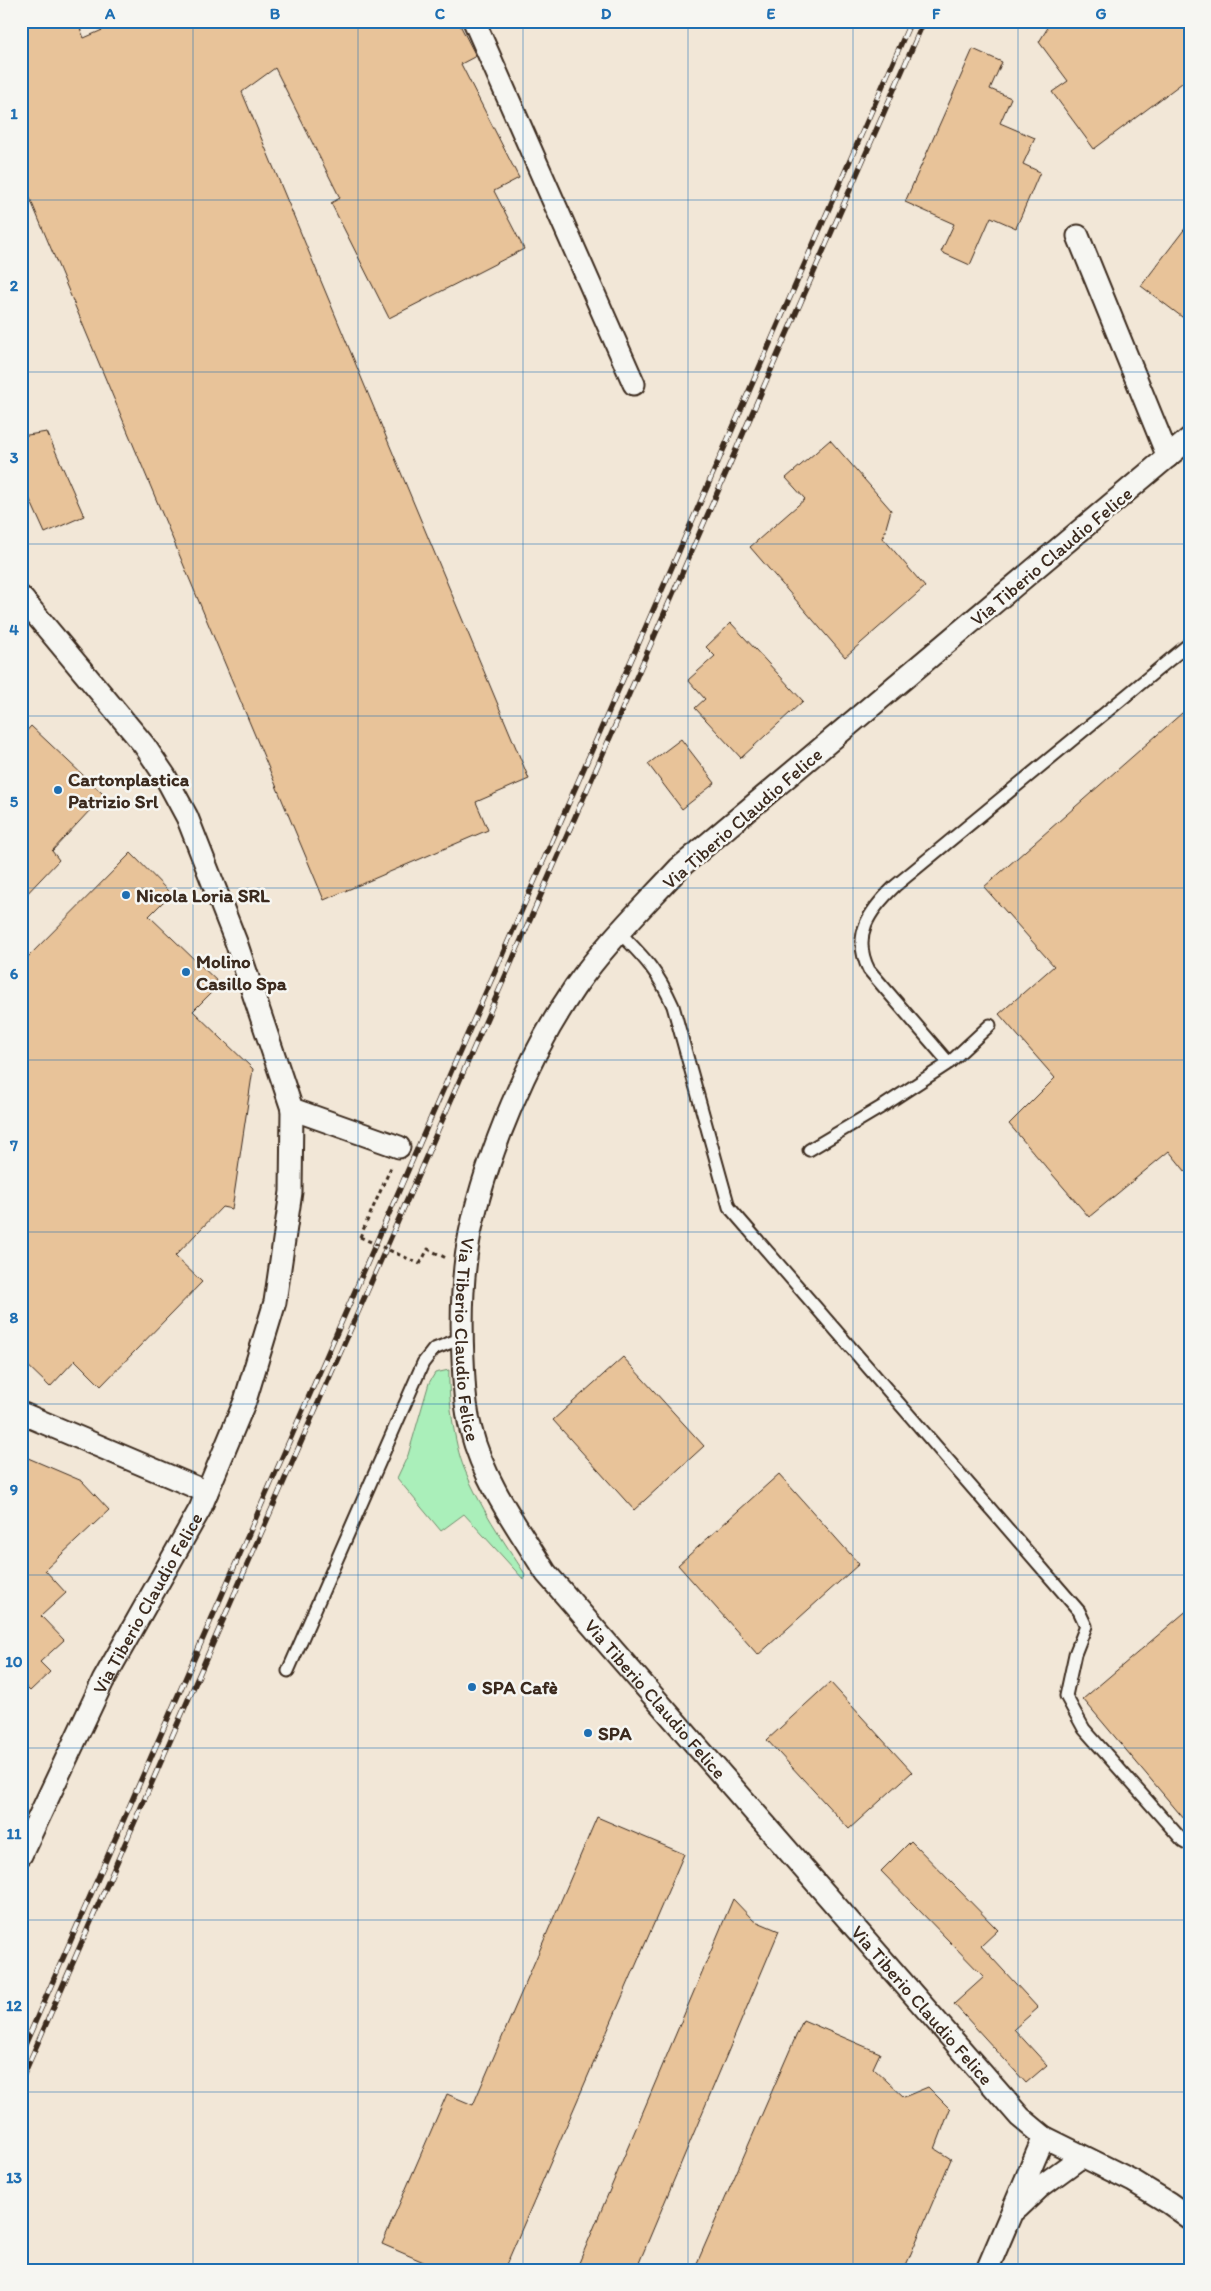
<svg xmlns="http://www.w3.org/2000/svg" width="1211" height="2291" font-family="Itim,sans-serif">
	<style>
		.built { fill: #f2e7d7 }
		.green { fill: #aaefba; stroke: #728c6c }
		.building { fill: #e8c399; stroke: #3b2a1e }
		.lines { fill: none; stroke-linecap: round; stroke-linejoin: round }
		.lane-casing { stroke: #3b2a1e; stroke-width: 15 }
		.street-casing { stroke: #3b2a1e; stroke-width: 25 }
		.path { stroke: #3b2a1e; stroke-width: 3; stroke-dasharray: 4 4; stroke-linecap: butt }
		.lane { stroke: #f6f6f2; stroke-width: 11 }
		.street { stroke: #f6f6f2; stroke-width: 21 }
		.rail-casing { stroke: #3b2a1e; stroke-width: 5.5 }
		.rail { stroke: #f6f6f2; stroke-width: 4; stroke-dasharray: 11; stroke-linecap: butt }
		.path-bridge { stroke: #3b2a1e; stroke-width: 3; stroke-dasharray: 4 4; stroke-linecap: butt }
		.grid { fill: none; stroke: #1f6fb2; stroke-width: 1; stroke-opacity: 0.55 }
		.poi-dot { fill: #1f6fb2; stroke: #f6f6f2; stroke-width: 2 }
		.labels { text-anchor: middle; stroke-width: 5; stroke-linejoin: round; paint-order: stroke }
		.street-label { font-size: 19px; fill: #3b2a1e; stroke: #f6f6f2 }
		.poi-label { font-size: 19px; font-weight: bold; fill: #3b2a1e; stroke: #f6f6f2; text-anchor: start }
		.neatline { fill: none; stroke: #1f6fb2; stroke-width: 2 }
		.grid-label { font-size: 16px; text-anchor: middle; font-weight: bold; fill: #1f6fb2 }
	</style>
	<rect width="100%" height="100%" fill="#f6f6f2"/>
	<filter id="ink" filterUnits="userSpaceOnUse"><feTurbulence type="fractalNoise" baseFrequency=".02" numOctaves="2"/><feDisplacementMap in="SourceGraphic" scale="10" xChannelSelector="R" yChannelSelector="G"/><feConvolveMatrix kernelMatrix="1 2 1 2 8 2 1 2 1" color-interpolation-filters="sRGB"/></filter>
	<g filter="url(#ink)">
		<path class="built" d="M21,21h1169v2249h-1169z"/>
		<path class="green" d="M449,1370c-1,26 5,74 15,98 15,38 39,72 61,106l-1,6 -60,-66 -23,17 -44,-53 11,-23 21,-72 6,-10z"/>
		<path class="building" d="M21,21h56l7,17 39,-17h335l18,35 -15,8 58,114 -25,13 30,58 -135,69 -58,-115 9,-5 -65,-130 -33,24 287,687 -53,23 12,28 -164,70 -303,-723z
			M1041,21h149v56l-96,72 -42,-57 16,-11 -29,-39 8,-13z
			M973,49l29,13 -12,27 21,9 -11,25 35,15 -12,26 17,8 -24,56 -25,-11 -21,48 -29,-13 13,-28 -49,-22z
			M1190,222v101l-49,-37z
			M47,432l37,84 -39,17 -24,-53v-44z
			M830,440l61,70 -8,28 42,49 -80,70 -95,-110 55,-48 -19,-21z
			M731,623l72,78 -62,57 -46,-50 10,-9 -17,-19 27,-24 -9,-9z
			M1190,706v471l-21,-26 -80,66 -80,-93 46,-46 -56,-64 55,-48 -70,-79z
			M31,726l73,69 -52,56 7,9 -38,40v-163z
			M681,739l34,44 -33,26 -34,-45z
			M131,853l40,41 -22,22 71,68 -27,27 60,58 -21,140 -10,-2 -47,49 27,26 -101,104 -26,-26 -25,27 -29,-28v-395z
			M623,1357l81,89 -70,64 -81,-90z
			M21,1455l61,26 27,29 -64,60 21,23 -25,23 23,24 -24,22 10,10 -20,19 -9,-9z
			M779,1474l80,90 -101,91 -80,-90z
			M1190,1608v218l-107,-127z
			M830,1682l82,90 -63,57 -82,-89z
			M597,1817l87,37 -180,416h-62l-60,-26 65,-150 26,11z
			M911,1841l87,89 -17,16 57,62 -24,21 33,36 -21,18 -72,-79 30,-27 -103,-106z
			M733,1899l20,21 26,11 -143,339h-60z
			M803,2020l77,33 -7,15 31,29 24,-10 22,22 -15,40 16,10 -47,111h-210z"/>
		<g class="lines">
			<defs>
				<path id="lane" d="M619,932c26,26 39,40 54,74l56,201 350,404 7,15 -11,28 -9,42 18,33 99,112 7,4
					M949,1063l-80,-93c-18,-35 1,-60 26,-84l295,-243
					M809,1150l74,-44 66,-43 41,-38
					M288,1671l135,-308 11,-14 28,-11"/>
				<g id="street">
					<path d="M474,21l160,363"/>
					<path d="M1078,236l90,221"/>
					<path id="s1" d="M1190,438l-511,430c-35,38 -74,76 -104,119 -46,67 -88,166 -105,246 -8,41 -9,85 -7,126 1,24 2,48 8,71 13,52 47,98 75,143l474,544 24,20 89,44 36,22 21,15"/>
					<path d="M21,597l123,148 21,31 22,41 49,125 56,167 107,38"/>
					<path d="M21,1413l186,79"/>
					<path id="s2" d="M21,1855l82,-174 97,-172 45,-108 30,-99 16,-110 1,-83"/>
					<path d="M1018,2208l22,-21 41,-30"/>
					<path d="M987,2270l57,-133"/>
				</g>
			</defs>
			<use href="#lane" class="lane-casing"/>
			<use href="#street" class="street-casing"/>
			<path class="path" d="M360,1237l32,-72
				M420,1264l8,-15 18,9"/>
			<use href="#lane" class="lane"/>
			<use href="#street" class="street"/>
			<defs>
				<path id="rail" d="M21,2054l890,-2033
					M21,2081l903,-2060"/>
			</defs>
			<use href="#rail" class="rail-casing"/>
			<use href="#rail" class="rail"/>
			<path class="path-bridge" d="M360,1237l60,27"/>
		</g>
	</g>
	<path class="grid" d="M193,21v2249M358,21v2249M523,21v2249M688,21v2249M853,21v2249M1018,21v2249M21,200h1169M21,372h1169M21,544h1169M21,716h1169M21,888h1169M21,1060h1169M21,1232h1169M21,1404h1169M21,1575h1169M21,1748h1169M21,1920h1169M21,2092h1169"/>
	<g class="poi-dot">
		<circle cx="58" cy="790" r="5"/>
		<circle cx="126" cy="895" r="5"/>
		<circle cx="186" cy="972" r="5"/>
		<circle cx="472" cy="1687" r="5"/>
		<circle cx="588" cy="1733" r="5"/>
	</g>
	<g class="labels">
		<g class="street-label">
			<text transform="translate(1051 556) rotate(-40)" y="7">Via Tiberio Claudio Felice</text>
			<text transform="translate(742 818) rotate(-41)" y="7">Via Tiberio Claudio Felice</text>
			<text dy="7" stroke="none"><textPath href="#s1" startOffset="1202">Via Tiberio Claudio Felice</textPath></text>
			<text dy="7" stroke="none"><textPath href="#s2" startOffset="282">Via Tiberio Claudio Felice</textPath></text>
			<text dy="7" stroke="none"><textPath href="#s1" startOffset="1622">Via Tiberio Claudio Felice</textPath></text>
			<text dy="7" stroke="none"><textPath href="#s1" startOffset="2028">Via Tiberio Claudio Felice</textPath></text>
		</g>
		<g class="poi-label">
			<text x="68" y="786">Cartonplastica<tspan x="68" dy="22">Patrizio Srl</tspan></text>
			<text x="136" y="902">Nicola Loria SRL</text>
			<text x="196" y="968">Molino<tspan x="196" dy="22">Casillo Spa</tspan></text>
			<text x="482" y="1694">SPA Cafè</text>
			<text x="598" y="1740">SPA</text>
		</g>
	</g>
	<rect width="1211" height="2291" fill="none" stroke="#f6f6f2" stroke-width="55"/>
	<rect x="28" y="28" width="1156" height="2236" class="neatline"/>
	<g class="grid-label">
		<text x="110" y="19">A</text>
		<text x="275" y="19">B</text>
		<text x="440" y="19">C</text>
		<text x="606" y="19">D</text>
		<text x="771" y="19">E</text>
		<text x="936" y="19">F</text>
		<text x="1101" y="19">G</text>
		<text x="14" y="119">1</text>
		<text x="14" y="291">2</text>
		<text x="14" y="463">3</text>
		<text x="14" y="635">4</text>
		<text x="14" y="807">5</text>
		<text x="14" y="979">6</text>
		<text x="14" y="1151">7</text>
		<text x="14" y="1323">8</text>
		<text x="14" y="1495">9</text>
		<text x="14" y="1667">10</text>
		<text x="14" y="1839">11</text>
		<text x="14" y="2011">12</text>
		<text x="14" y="2183">13</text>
	</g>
</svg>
